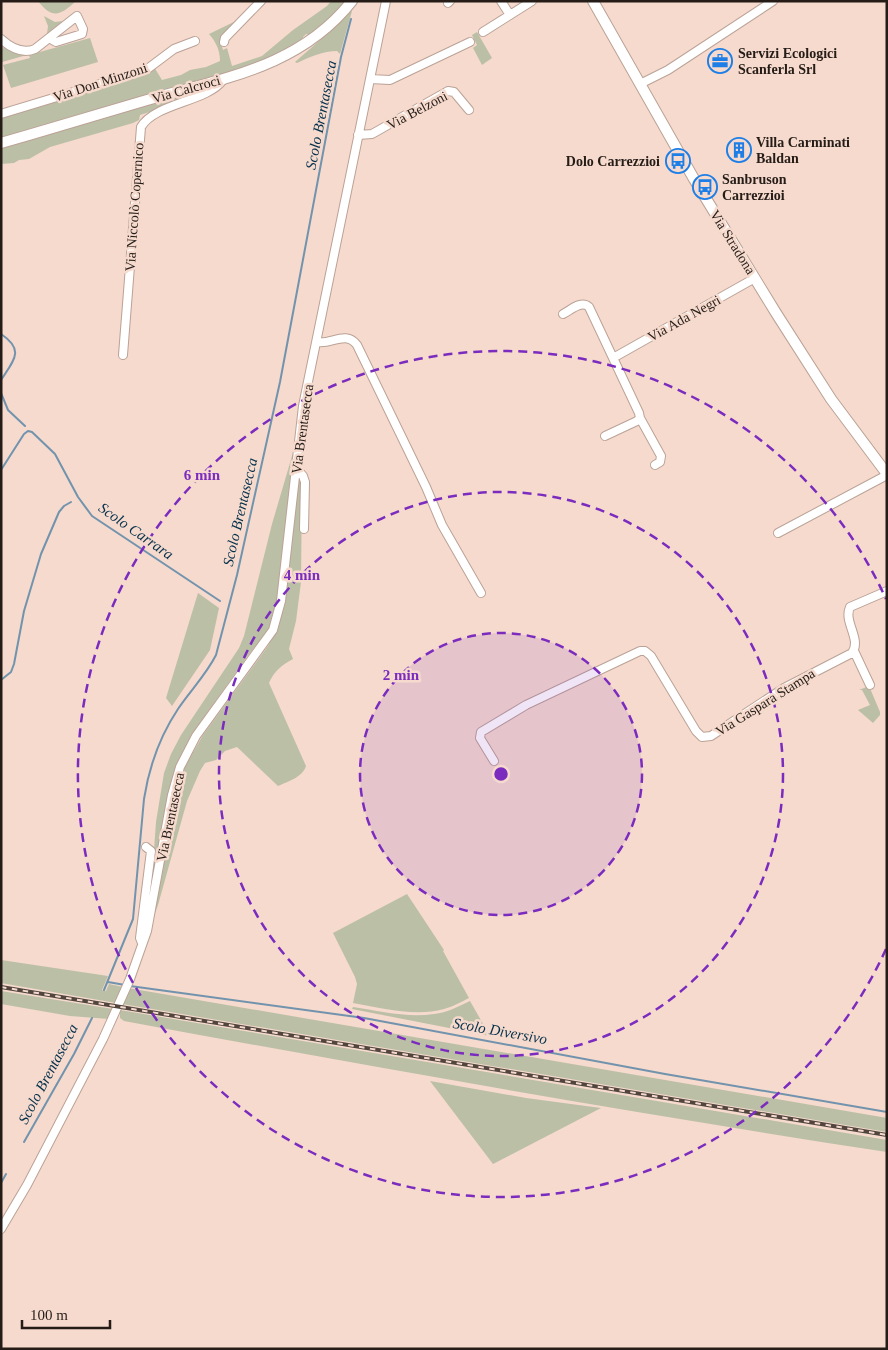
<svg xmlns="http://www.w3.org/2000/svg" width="888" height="1350" font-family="Georgia,serif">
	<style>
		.green { fill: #bbbfa5 }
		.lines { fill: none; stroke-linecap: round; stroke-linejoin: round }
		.stream { stroke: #7293ad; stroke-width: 2 }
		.minor-casing { stroke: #bba296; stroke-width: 10 }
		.major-casing { stroke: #bba296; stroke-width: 12 }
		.minor { stroke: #fff; stroke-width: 8 }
		.major { stroke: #fff; stroke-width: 10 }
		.rail-casing { stroke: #51453e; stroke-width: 4 }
		.rail { stroke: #f5dacd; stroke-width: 2; stroke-dasharray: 5.5; stroke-linecap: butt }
		.ring { fill: none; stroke: #7b2cbf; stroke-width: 2.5; stroke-dasharray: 9 6 }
		.labels { text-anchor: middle; stroke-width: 5; stroke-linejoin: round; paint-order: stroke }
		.poi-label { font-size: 14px; font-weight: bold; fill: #251c17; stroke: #f5dacd; text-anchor: start }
		.street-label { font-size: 14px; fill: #251c17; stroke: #f5dacd }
		.water-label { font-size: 15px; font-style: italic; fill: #05304b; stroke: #f5dacd }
		.centre { fill: #7b2cbf; stroke: #f5dacd; stroke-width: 2.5 }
		.ring-label { font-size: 15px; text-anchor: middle; font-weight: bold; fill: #7b2cbf; stroke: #f5dacd; stroke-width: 5; stroke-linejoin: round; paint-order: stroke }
	</style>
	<rect width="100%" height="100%" fill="#f5dacd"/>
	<path class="green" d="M38,1h38c-16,15 -24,18 -38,0z
		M331,1h17l-35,35 -7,-2 -3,3v5l-36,19 -266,79v-24l108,-30 36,-12 9,-7 8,13 19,-5 9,-5 16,-3 14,-6c0,-11 -4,-19 -11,-27l29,-14 -17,17 -1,3 3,10 4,-2 5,18 30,-10 31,-26 34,-24z
		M352,11l-12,43 -3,-3c-14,0 -27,6 -40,12l-2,-1 32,-28 21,-21z
		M44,16l11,6 8,-1 -16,13 1,-8z
		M477,32l15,26 -10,7 -9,-17 4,-3 -5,-10z
		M90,38l8,24 -87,26 -8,-23 27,-7 -1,-3z
		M1,46l13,7 13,2 -25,7z
		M210,88l-51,21 -19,6 -1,5 -6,3 -83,24 -21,12 -10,1 -5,3 -13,1v-17l93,-28h10l6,-5z
		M295,446l-17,158 -7,24 -21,25 -59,82 -6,17 -10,20 -6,19 -22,123 7,-64 2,-28 8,-49 7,-19 10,-19 58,-87 5,-12 28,-112z
		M299,476l3,7 -1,99 -5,39 -7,28 4,10c-11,6 -19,12 -24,24l37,83c-3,11 -19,16 -28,20l-41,-39 -12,4 -9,9 -11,3 -5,8 -13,30 -29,104 -6,16 22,-122 10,-31 19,-33 65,-89 7,-13 22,-153z
		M198,593l21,15 -9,42 -38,56 -6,-8z
		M869,686l11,26v3l-7,8 -15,-13 12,-5 -8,-15h-3z
		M407,894l37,56 -1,1 26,47c-8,4 -17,9 -25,11 -29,8 -62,-1 -91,-6l4,-19 -2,-7 -22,-44z
		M1,960l107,16 -6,14 4,1 3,-7 14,3 -7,16 -115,-20z
		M128,988l759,130v14l-765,-128z
		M1,991l112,18 -4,10 -39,-3 -69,-12z
		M470,1001l20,35 -138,-27 1,-2c26,4 54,11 81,7 13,-1 25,-8 36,-13z
		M120,1010l767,130v12c-255,-39 -509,-84 -763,-131l-4,-3z
		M430,1081l96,17 75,10 -108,56z"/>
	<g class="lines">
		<path class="stream" d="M1,334c24,16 13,26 0,46
			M1,393l7,17 17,16
			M1,470l23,-36 4,-3 4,1 23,22 23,43 14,19 128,85
			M1,680l10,-8 3,-8 10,-53 17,-57 18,-42 5,-6 7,-4
			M108,982l17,3
			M130,986l234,32 301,56 222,38
			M104,990l29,-71 11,-120c5,-32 16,-63 34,-90 12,-18 28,-34 38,-54l21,-80 43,-193 61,-325 10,-38
			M24,1142l50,-88 18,-36
			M1,1183l5,-9"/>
		<defs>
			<path id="minor" d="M501,1l9,14
				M448,3l2,-2
				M483,32l49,-31
				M1,39c10,9 22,15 34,10l42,-33 6,13 -1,5 -26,8 -7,-4
				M224,42l1,-4 36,-37
				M370,79l20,1 80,-38
				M640,84l28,-14 105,-69
				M1,114l145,-44 28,-21 21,-8
				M358,135l14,-1 76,-43 6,1 15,18
				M563,314c8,-4 18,-14 26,-7l50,106 1,5 -3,3 -32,15
				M317,342c14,3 29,-12 40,3l69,142 16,38 39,68
				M123,355l18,-228c14,-24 66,-25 82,-47
				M613,358l142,-80
				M640,418l21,38 -1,6 -5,3
				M296,468l7,8 2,6 -1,47
				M778,533l109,-58
				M854,651l16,34
				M494,761l-14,-23 1,-6 45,-27 114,-54h5l6,5 45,75 6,6 9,-1 73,-48 68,-35c10,-14 -9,-31 -2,-46l37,-16
				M142,943l-2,-5 11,-87 -5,-4
				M1,1229l26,-44 76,-146 27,-60 17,-48 25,-136 8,-28 16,-31 77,-106 8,-29 22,-195 83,-405"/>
			<path id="major" d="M593,1l101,178 82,134 55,86 56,75
				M1,143c49,-14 98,-29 146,-43 77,-22 153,-33 205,-99"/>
		</defs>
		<use href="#minor" class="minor-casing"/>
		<use href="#major" class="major-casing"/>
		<use href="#minor" class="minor"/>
		<use href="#major" class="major"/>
		<defs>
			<path id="rail" d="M1,987l886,148"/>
		</defs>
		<use href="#rail" class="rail-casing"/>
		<use href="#rail" class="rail"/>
	</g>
	<circle cx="501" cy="774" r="141" fill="#7b2cbf" fill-opacity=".12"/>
	<g class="ring">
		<circle cx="501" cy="774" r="141"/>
		<circle cx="501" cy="774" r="282"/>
		<path d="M886 949A423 423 0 1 1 886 599"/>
	</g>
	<defs>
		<symbol id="office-ring" viewBox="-11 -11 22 22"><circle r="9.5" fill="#f5dacd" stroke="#1c7ee6" stroke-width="1.5"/><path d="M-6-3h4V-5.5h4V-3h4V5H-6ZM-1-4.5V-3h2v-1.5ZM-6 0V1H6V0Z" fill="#1c7ee6"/></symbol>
		<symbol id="building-ring" viewBox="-11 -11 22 22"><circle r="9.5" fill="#f5dacd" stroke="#1c7ee6" stroke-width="1.5"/><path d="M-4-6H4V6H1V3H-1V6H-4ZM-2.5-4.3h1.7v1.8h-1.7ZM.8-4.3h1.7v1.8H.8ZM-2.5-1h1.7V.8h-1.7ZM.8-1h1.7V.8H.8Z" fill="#1c7ee6"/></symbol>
		<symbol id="bus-ring" viewBox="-11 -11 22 22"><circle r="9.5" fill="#f5dacd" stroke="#1c7ee6" stroke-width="1.5"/><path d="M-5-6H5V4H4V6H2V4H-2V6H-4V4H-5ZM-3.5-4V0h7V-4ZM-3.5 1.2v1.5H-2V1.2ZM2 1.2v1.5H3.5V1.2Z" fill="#1c7ee6"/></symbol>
	</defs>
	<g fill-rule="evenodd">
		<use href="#office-ring" x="706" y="47" width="28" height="28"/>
		<use href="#building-ring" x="725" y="136" width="28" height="28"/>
		<use href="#bus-ring" x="664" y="147" width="28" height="28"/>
		<use href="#bus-ring" x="691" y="173" width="28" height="28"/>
	</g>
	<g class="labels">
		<g class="poi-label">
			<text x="738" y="58">Servizi Ecologici<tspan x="738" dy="16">Scanferla Srl</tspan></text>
			<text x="756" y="147">Villa Carminati<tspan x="756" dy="16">Baldan</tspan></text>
			<text x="660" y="166" text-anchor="end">Dolo Carrezzioi</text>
			<text x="722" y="184">Sanbruson<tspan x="722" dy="16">Carrezzioi</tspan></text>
		</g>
		<g class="street-label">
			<text transform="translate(100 82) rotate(-18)" y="5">Via Don Minzoni</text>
			<text transform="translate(186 89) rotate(-16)" y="5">Via Calcroci</text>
			<text transform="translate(417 110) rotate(-28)" y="5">Via Belzoni</text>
			<text transform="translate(134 207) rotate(-86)" y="5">Via Niccolò Copernico</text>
			<text transform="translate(733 242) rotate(58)" y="5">Via Stradona</text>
			<text transform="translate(684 318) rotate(-29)" y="5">Via Ada Negri</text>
			<text transform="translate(302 429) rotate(-82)" y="5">Via Brentasecca</text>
			<text transform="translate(765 702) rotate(-32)" y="5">Via Gaspara Stampa</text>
			<text transform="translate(170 817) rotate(-78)" y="5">Via Brentasecca</text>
		</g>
		<g class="water-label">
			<text transform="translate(321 115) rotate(-79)" y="5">Scolo Brentasecca</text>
			<text transform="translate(240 512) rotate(-77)" y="5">Scolo Brentasecca</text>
			<text transform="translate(136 531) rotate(35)" y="5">Scolo Carrara</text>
			<text transform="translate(500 1031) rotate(10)" y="5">Scolo Diversivo</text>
			<text transform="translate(48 1074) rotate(-62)" y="5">Scolo Brentasecca</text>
		</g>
	</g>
	<circle cx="501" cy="774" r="8" class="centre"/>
	<g class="ring-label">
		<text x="202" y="480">6 min</text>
		<text x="302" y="580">4 min</text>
		<text x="401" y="680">2 min</text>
	</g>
	<rect width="888" height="1350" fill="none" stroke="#251c17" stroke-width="5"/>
	<path d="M22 1320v8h88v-8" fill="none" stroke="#251c17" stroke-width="2.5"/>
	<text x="30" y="1320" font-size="15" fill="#251c17" stroke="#f5dacd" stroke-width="4" paint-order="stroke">100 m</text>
</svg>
